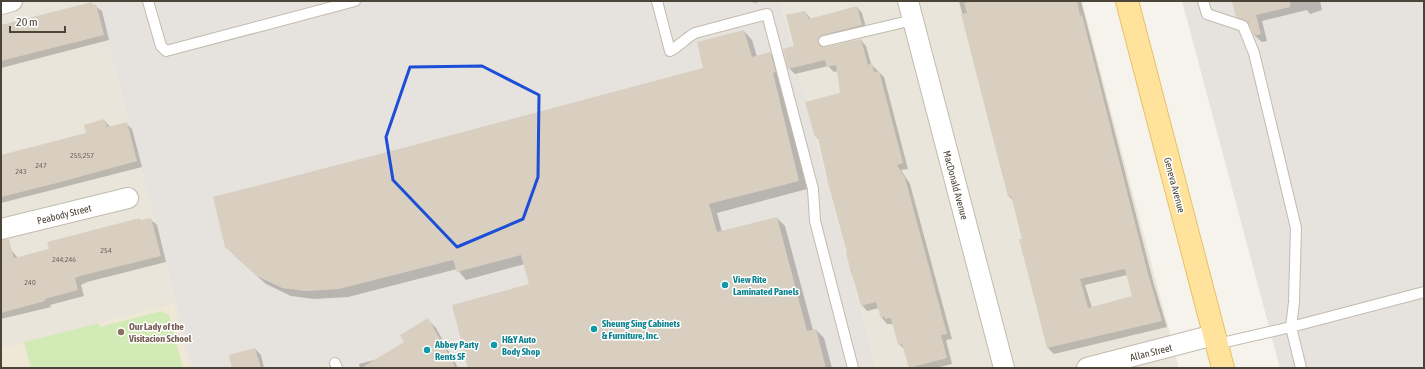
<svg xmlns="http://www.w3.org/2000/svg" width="1425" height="369" font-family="'Asap Condensed',sans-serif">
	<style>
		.residential { fill: #eae5da }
		.industrial { fill: #e6e2dd }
		.education { fill: #efe8d6 }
		.green { fill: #d2eab5 }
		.shadow { fill: #0003; fill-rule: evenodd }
		.building { fill: #d8cfc1; fill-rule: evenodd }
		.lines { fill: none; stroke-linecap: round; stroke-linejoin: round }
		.service-casing { stroke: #c2bbae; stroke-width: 12 }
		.minor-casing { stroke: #c2bbae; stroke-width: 22 }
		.primary-casing { stroke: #e6c16a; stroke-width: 24 }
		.service { stroke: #fff; stroke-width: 10 }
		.minor { stroke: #fff; stroke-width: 20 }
		.primary { stroke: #ffe39c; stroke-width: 22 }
		.marked { fill: none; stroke: #1d4ed8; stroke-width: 3; stroke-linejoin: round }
		.culture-dot { fill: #0f9aa8; stroke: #fff; stroke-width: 1.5 }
		.education-dot { fill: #8d6e63; stroke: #fff; stroke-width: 1.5 }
		.labels { text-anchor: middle; stroke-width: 3; stroke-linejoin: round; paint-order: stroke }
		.number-label { font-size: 8px; fill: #6e675b }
		.street-label { font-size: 10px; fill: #4b4439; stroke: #fff }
		.culture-label { font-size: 10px; font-weight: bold; fill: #0d838f; stroke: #fff; text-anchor: start }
		.education-label { font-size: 10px; font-weight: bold; fill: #785e54; stroke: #fff; text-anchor: start }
	</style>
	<rect width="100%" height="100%" fill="#f6f3ec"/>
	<path class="residential" d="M1,1h96l96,367h-192z
		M780,1h302l97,367h-303z"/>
	<path class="industrial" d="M97,1h683l96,367h-683z
		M1182,1h242v367h-144z"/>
	<path class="education" d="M174,304l16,64h-189v-20z"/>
	<path class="green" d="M161,311l8,4 14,53h-152l-7,-26 75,-19 1,4z"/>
	<path class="shadow" d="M749,1h13l-7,2z
		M959,1h122l72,280 14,46 -113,27 -6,-6 -28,-108 3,-1 -10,-38 -4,-5zM1127,275l6,22 -41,11 -7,-23z
		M1233,1h87l2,9 -12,4 -3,-4 -45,11 5,20 -5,1 -7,-6 -4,-10 -7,-3 -7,-7z
		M91,3l11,8 7,29 -108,28v-42z
		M857,7l5,6 5,18 -44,14v3l38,-8 5,6 5,18 13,13 24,92 -7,1 9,14 42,155 -6,1 6,24 -16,4h-26l-5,-18 -6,-6 -5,-20h-7l-5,-6 -3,-10 -12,3 -5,-6 -12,-37 -2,-14 -28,-114 -4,-3 25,-44 -3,-22 -4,1 -6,-6 -33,8 -6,-6 16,-56 6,7z
		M744,31l8,9 5,17 13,-4 8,9 3,19 26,108 -90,24 5,19 55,-14 8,8 28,104h3l8,8 8,30h-363l61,-83 -5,-21 -59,16 -9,-11 -109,28 -34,2 -23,-3 -25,-12 -31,-28 187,-112 282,-75z
		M104,120l6,7 16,-4 6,6 10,38 -141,36v-47l86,-23z
		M150,219l7,6 9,37 -79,20 -6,3 3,11 -34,9 1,2 -50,12v-65l11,-3 6,7 32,-8z
		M428,320l8,8 22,40h-98l-1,-4 19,-5 28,-16z
		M255,349l6,6 3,13h-31z"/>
	<path class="building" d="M974,1h103l3,15 2,-1 66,259 14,47 -115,27 -28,-109h3l-11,-43 -3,1 -47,-183 6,-1 -3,-10zM1125,269l7,27 -44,12 -8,-29z
		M1232,1h58v6l-34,8 5,19 -7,2 -6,-14 -12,-5z
		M92,2l1,3 3,-1 8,31 -103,26v-36z
		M857,6l5,19 -39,10 -4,2 -1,5 2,4 5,1 36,-8 7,26 4,-2 2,9 5,-1 24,92 -6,2 8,13 42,156 -6,1 6,23 -38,10 -7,-24 -4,1 -7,-27 -6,1v-2l-4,1 -5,-16 -15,4 -10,-37h-1l-4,-16h1l-19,-70 -10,-46h-3l-10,-35 35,-9 -4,-28 -9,2 -2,-7 -37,9 -5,-20 11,-3 -8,-31 19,-4 4,8z
		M744,30l8,27 18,-5 6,20 -3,1 26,108 -90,23 8,28 60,-15 30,114 9,-2 10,39h-358l-16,-63 77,-21 -8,-29 -64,17 -4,-12 -114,29 -34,2 -23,-3 -25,-12 -32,-29 -12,-50 209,-54 281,-75 -6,-26z
		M104,119l3,8 20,-5 10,39 -80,22 -56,14v-42l85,-22 -2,-8z
		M140,218l1,2 10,-2 10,38 -81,20 -5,2 3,12 -33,9v2l-44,12v-73l8,-1 5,19 35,-9 -2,-7z
		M428,318l28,50h-95l43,-26 -4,-7z
		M255,348l6,20h-29l-3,-13z"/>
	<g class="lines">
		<defs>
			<path id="service" d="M148,1l13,45 5,5 189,-50
				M657,1l13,50c9,-5 16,-13 25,-18l72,-19 46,175 2,32 38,147
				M1203,1l4,13 36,12 11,27 42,175 -2,74 -3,25 -74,17
				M824,41l89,-21
				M335,363l2,5
				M1301,368l-10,-41 133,-35"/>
			<path id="minor" d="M908,1l96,367
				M1,4l11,-3
				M1,229l127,-31
				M1087,368l127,-33"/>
			<path id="primary" d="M1127,1l96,367"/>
		</defs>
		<use href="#service" class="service-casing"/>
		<use href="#minor" class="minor-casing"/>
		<use href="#primary" class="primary-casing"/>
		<use href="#service" class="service"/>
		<use href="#minor" class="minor"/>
		<use href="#primary" class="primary"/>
	</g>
	<path class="marked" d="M482,66l57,29 -1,82 -15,42 -66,28 -64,-67 -7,-43 24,-70z"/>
	<g class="culture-dot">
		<circle cx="725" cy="285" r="4"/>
		<circle cx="594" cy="329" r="4"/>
		<circle cx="494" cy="345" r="4"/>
		<circle cx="427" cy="350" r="4"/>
	</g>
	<circle class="education-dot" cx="121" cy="332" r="4"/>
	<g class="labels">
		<g class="number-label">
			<text x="82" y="158">255;257</text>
			<text x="41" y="168">247</text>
			<text x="21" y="174">243</text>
			<text x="106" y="253">254</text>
			<text x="64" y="262">244;246</text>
			<text x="30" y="285">240</text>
		</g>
		<g class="street-label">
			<text transform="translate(956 185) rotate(75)" y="4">MacDonald Avenue</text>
			<text transform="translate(1175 185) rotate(75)" y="4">Geneva Avenue</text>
			<text transform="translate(64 214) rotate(-14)" y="4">Peabody Street</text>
			<text transform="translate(1151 352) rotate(-14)" y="4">Allan Street</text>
		</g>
		<g class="culture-label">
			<text x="733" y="283">View Rite<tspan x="733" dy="12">Laminated Panels</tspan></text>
			<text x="602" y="327">Sheung Sing Cabinets<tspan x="602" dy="12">&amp; Furniture, Inc.</tspan></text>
			<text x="502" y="343">H&amp;Y Auto<tspan x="502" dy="12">Body Shop</tspan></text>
			<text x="435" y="348">Abbey Party<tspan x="435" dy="12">Rents SF</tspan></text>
		</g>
		<g class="education-label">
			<text x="129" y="330">Our Lady of the<tspan x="129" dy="12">Visitacion School</tspan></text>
		</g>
	</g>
	<rect width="1425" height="369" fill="none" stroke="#4b4439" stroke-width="4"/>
	<path d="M10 26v6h55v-6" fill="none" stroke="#4b4439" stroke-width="2"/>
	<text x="16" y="26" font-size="12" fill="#4b4439" stroke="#ffffff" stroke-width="3" paint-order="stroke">20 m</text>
</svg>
